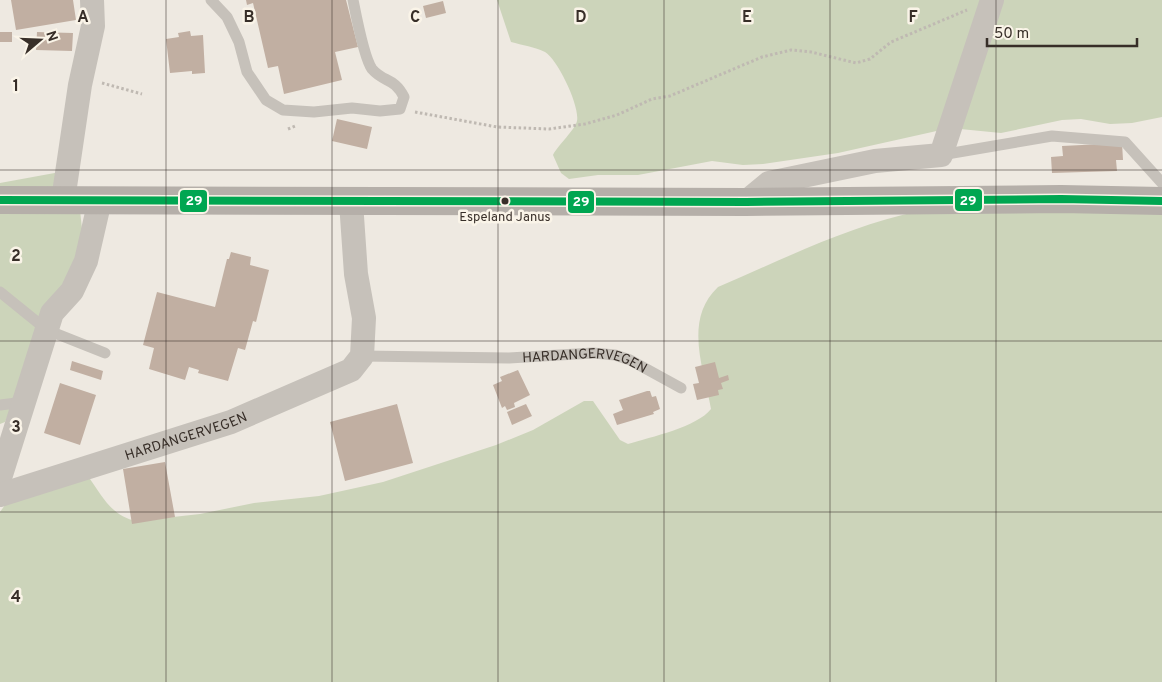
<svg xmlns="http://www.w3.org/2000/svg" width="1162" height="682" font-family="Overpass,sans-serif">
	<style>
		.green { fill: #ccd4ba }
		.building { fill: #c1afa2 }
		.lines { fill: none; stroke-linecap: round; stroke-linejoin: round }
		.path { stroke: #bfb9b2; stroke-width: 3; stroke-dasharray: 2.5 2.5; stroke-linecap: butt }
		.lane { stroke: #c6c1ba; stroke-width: 11 }
		.street { stroke: #c6c1ba; stroke-width: 24 }
		.primary { stroke: #b5afa9; stroke-width: 28 }
		.bus-1-casing { stroke: #faf4e8; stroke-width: 11 }
		.bus-1 { stroke: #00a651; stroke-width: 8 }
		.grid { fill: none; stroke: #372e28; stroke-width: 1; stroke-opacity: 0.55 }
		.bus-dot { fill: #372e28; stroke: #faf4e8; stroke-width: 2 }
		.labels { text-anchor: middle; stroke-width: 5; stroke-linejoin: round; paint-order: stroke }
		.bus-label { font-size: 13px; fill: #372e28; stroke: #faf4e8 }
		.street-label { font-size: 14px; fill: #372e28; stroke: #faf4e8 }
		.grid-label { font-size: 16px; text-anchor: middle; font-weight: bold; fill: #372e28; stroke: #faf4e8; stroke-width: 5; stroke-linejoin: round; paint-order: stroke }
		.line-badge { stroke: #faf4e8; stroke-width: 2 }
		.badge-label { font-size: 14px; text-anchor: middle; font-weight: bold; fill: #fff }
	</style>
	<rect width="100%" height="100%" fill="#eee9e1"/>
	<path class="green" d="M497,0h665v117l-30,6 -22,1 -29,-5 -19,1 -61,13 -51,-5 -112,25 -75,11 -20,1 -31,-4 -74,14h-40l-29,4 -8,-6 -8,-18c5,-10 22,-25 24,-34 3,-15 -19,-61 -32,-69 -10,-5 -23,-7 -34,-10z
		M71,170l7,21 4,38 -5,30 -72,163 -5,2v-241z
		M1162,201v481h-1162v-170l5,-7 83,-29c14,20 24,41 49,45l63,-7 54,-11 65,-7 64,-14 113,-37 37,-15 51,-29h9l27,39 8,4c23,-7 69,-17 83,-35 -7,-40 -28,-89 7,-122 66,-28 132,-62 202,-76z"/>
	<path class="building" d="M11,0h62l3,20 -60,10z
		M246,0h100l12,47 -23,5 7,28 -58,14 -6,-28 -10,2 -15,-65 -6,2z
		M443,1l3,12 -20,5 -3,-12z
		M190,31l1,5 12,-1 2,38 -13,1v-3l-22,2 -4,-34 13,-2 -1,-4z
		M0,32h12v10h-12z
		M37,32l36,1 -1,18 -36,-1z
		M337,119l35,8 -5,22 -35,-8z
		M1122,143l1,17h-7l1,11 -65,2 -1,-16 12,-1 -1,-10z
		M231,252l20,5 -1,8 19,5 -13,52 -3,-1 -8,29 -7,-2 -10,33 -30,-8 1,-3 -10,-3 -4,13 -36,-11 5,-21 -11,-3 14,-53 58,15 12,-48h2z
		M72,361l31,10 -2,9 -31,-10z
		M715,362l4,16 9,-3 1,5 -8,3 2,6 -5,1 1,5 -22,5 -4,-16 6,-1 -4,-16z
		M518,370l12,25 -16,8 1,4 -8,3 -2,-4 -3,2 -9,-23 9,-4 -2,-4z
		M60,383l36,12 -16,50 -36,-12z
		M647,391h3l2,6 4,-1 4,13 -7,3 1,2 -37,11 -4,-11 10,-4 -4,-10z
		M397,404l16,59 -68,18 -15,-59z
		M526,404l6,12 -20,9 -5,-13z
		M165,462l10,55 -43,7 -9,-55z"/>
	<g class="lines">
		<path class="path" d="M102,83l40,11
			M415,112l82,15 52,2 36,-5 32,-9 35,-16 18,-3 92,-39 29,-7 20,2 45,11 14,-4 21,-17 76,-32
			M288,129l7,-3"/>
		<g class="lane">
			<path d="M211,0l16,17 12,25 8,30 19,28 17,10 31,2 38,-4 28,3 20,-2 4,-12c-10,-20 -20,-14 -32,-28 -8,-11 -16,-54 -19,-69"/>
			<path d="M941,155l111,-19 73,6 37,41"/>
			<path d="M0,292l47,38 58,23"/>
			<path id="s1" d="M362,356l147,2 84,-5 22,2 15,5 51,28"/>
			<path d="M0,405l24,-3"/>
		</g>
		<g class="street">
			<path d="M63,200l17,-115 13,-59 -1,-26"/>
			<path d="M746,202l23,-19 106,-22 66,-6 51,-155"/>
			<path d="M0,478l52,-165 20,-22 14,-30 14,-61"/>
			<path id="s2" d="M0,495l231,-73 120,-52 11,-14 2,-38 -8,-44 -5,-72"/>
		</g>
		<path class="primary" d="M0,200l746,2 315,-3 101,2"/>
		<defs>
			<path id="bus-1" d="M0,200l746,2 315,-3 101,2"/>
		</defs>
		<use href="#bus-1" class="bus-1-casing"/>
		<use href="#bus-1" class="bus-1"/>
	</g>
	<path class="grid" d="M166,0v682M332,0v682M498,0v682M664,0v682M830,0v682M996,0v682M0,170h1162M0,341h1162M0,512h1162"/>
	<circle class="bus-dot" cx="505" cy="201" r="4.5"/>
	<g class="labels">
		<g class="bus-label">
			<text x="505" y="221">Espeland Janus</text>
		</g>
		<g class="street-label">
			<text dy="5" stroke="none"><textPath href="#s1" startOffset="224">HARDANGERVEGEN</textPath></text>
			<text dy="5" stroke="none"><textPath href="#s2" startOffset="195">HARDANGERVEGEN</textPath></text>
		</g>
	</g>
	<g class="grid-label">
		<text x="83" y="22">A</text>
		<text x="249" y="22">B</text>
		<text x="415" y="22">C</text>
		<text x="581" y="22">D</text>
		<text x="747" y="22">E</text>
		<text x="913" y="22">F</text>
		<text x="16" y="91">1</text>
		<text x="16" y="261">2</text>
		<text x="16" y="432">3</text>
		<text x="16" y="602">4</text>
	</g>
	<g class="line-badge">
		<rect x="954" y="188" width="29" height="24" rx="5" fill="#00a651"/>
		<rect x="179" y="189" width="29" height="24" rx="5" fill="#00a651"/>
		<rect x="567" y="190" width="28" height="24" rx="5" fill="#00a651"/>
	</g>
	<g class="badge-label">
		<text x="968" y="205">29</text>
		<text x="194" y="205">29</text>
		<text x="581" y="206">29</text>
	</g>
	<g transform="translate(40 40) rotate(71)" stroke="#faf4e8" stroke-width="4" paint-order="stroke">
	<path d="M0-4L9 19L0 12L-9 19Z" fill="#372e28"/>
	<text y="-8" font-size="14" font-weight="bold" text-anchor="middle" fill="#372e28">N</text>
	</g>
	<path d="M987 38v8h150v-8" fill="none" stroke="#372e28" stroke-width="2.5"/>
	<text x="994" y="38" font-size="15" fill="#372e28" stroke="#faf4e8" stroke-width="4" paint-order="stroke">50 m</text>
</svg>
